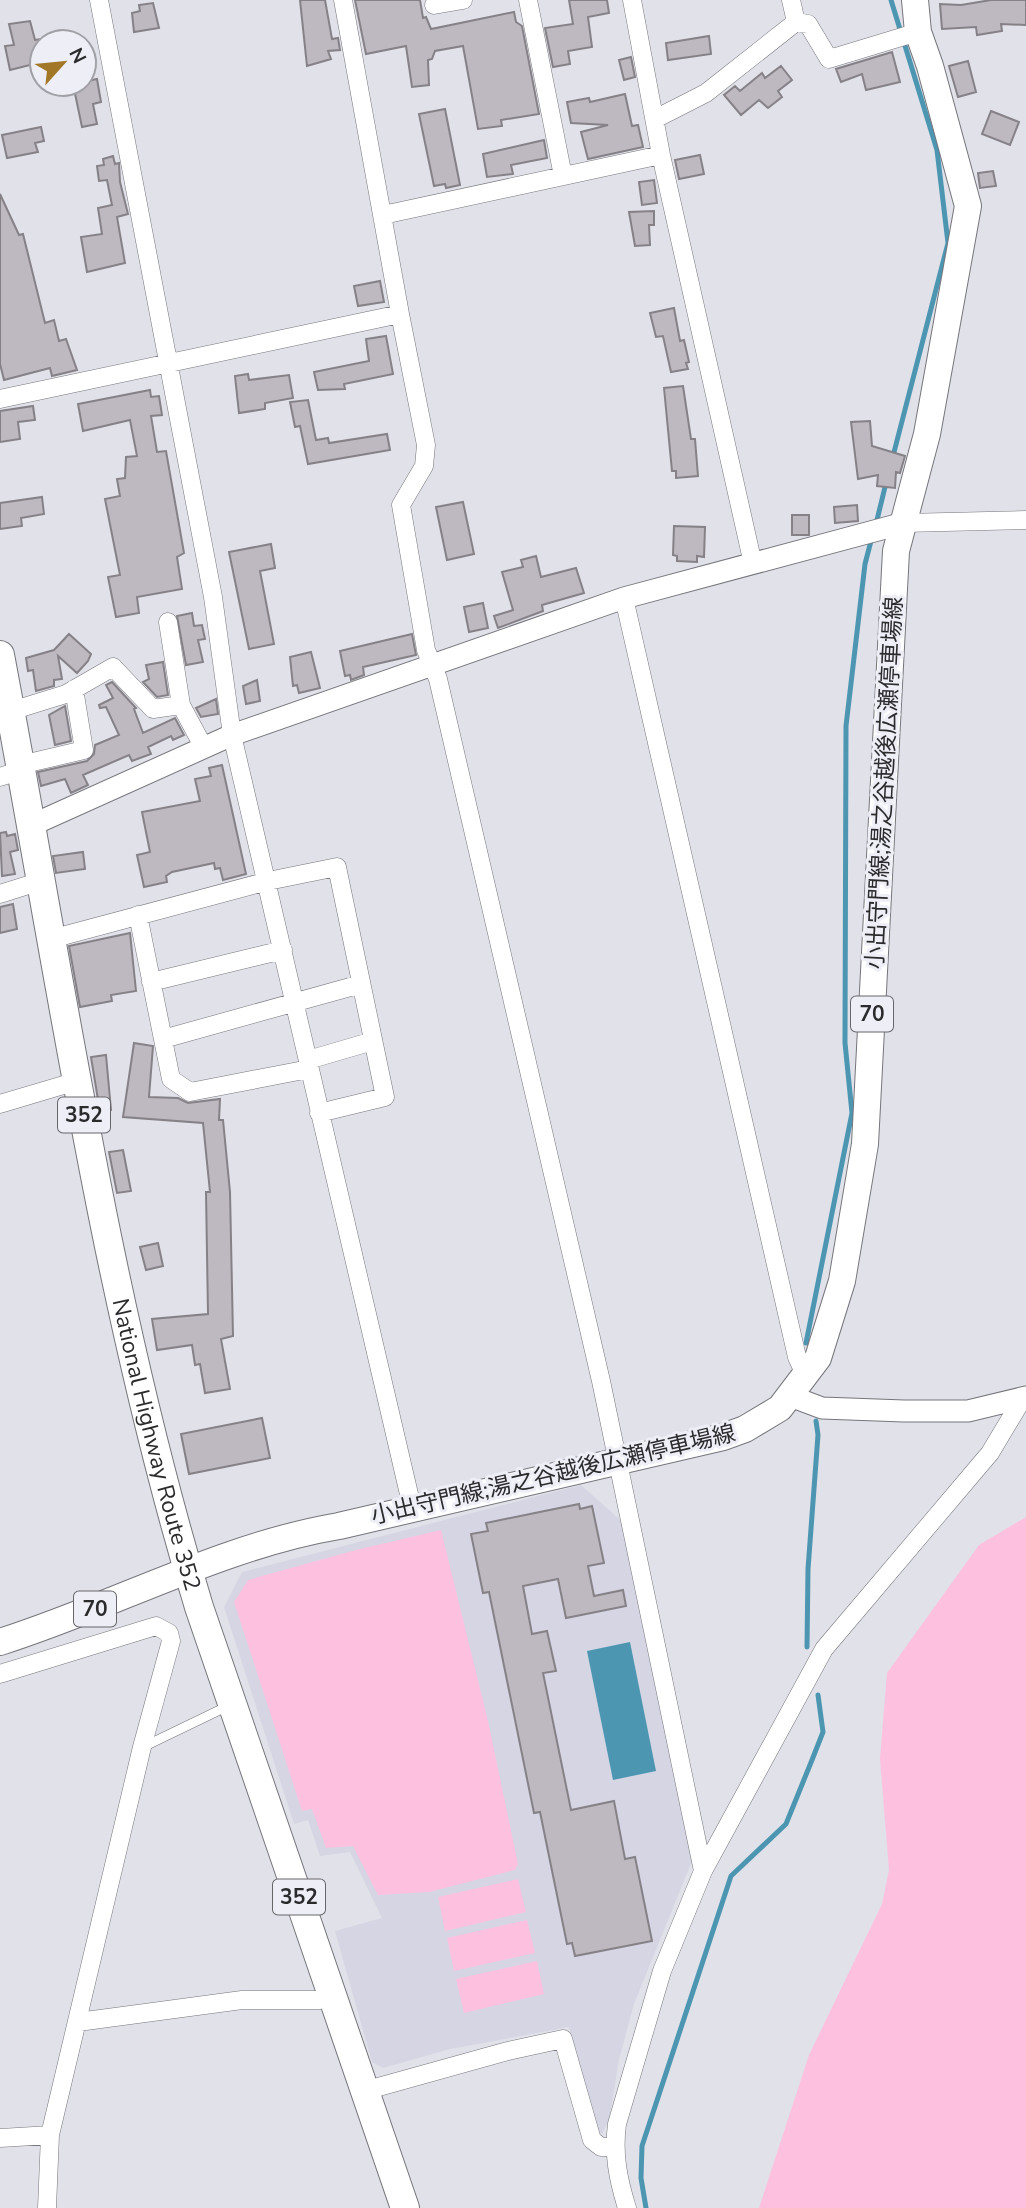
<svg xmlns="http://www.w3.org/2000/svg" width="1026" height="2208" font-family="'Nunito Sans','Noto Sans JP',sans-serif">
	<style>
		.built { fill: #d5d5e4 }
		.green { fill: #fec0df }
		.water { fill: #4c96b2 }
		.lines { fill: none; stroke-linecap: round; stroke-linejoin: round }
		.stream { stroke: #4c96b2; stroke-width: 5 }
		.building { fill: #beb9c0; stroke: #858187; stroke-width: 2 }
		.service-casing { stroke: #75757c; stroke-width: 10 }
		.minor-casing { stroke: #75757c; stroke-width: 19 }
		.tertiary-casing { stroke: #75757c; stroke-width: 23 }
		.primary-casing { stroke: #75757c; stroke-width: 28 }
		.trunk-casing { stroke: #75757c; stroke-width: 30 }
		.service { stroke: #fff; stroke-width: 9 }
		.minor { stroke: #fff; stroke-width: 18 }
		.tertiary { stroke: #fff; stroke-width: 21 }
		.primary { stroke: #fff; stroke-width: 26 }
		.trunk { stroke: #fff; stroke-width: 28 }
		.labels { text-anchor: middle; stroke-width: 6; stroke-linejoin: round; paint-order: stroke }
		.shield { fill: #eeeef6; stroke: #66666a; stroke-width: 2 }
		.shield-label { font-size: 21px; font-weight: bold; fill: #2b2b2e }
		.street-label { font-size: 23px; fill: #2b2b2e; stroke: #eeeef6 }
	</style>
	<rect width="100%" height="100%" fill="#e1e1e9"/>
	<path class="built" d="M581,1485l45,40 22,128 44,194v14l-58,143 -15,56 -10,60 -8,16 -6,-6 -16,-56 -10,-47 -119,22 -67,19 -11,-6 -37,-131 47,-13 -32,-66 -30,4 -12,-36 -14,4 -70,-217 18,-35z"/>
	<path class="green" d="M1026,1517v691h-267l50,-153 73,-151 7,-34 -9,-111 7,-86 92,-128z
		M441,1530l47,191 30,143 -3,6 -86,22 -51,3 -25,-49 -27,2 -14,-39 -10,2 -68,-209 14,-22 108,-30z
		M518,1879l8,33 -81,19 -7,-34z
		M527,1920l8,33 -81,18 -7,-33z
		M537,1961l7,33 -80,19 -8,-34z"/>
	<path class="water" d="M630,1642l26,129 -43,9 -26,-129z"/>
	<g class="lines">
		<path class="stream" d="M891,0l46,150 11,93 -56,217
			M876,524l10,-41
			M806,1343l46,-230 -7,-70 1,-317 19,-162 7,-27
			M807,1647l1,-78 10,-134 -2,-14
			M646,2208l-5,-30 1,-32 89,-270 55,-52 26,-64 11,-28 -5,-37"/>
	</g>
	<path class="building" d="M300,0h25l7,39 6,-1 2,12 -12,1 3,8 -24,7z
		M355,0h65l3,18 3,-1 5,12 83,-17 2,10 6,4 17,88 -38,6 1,6 -24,3 -15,-83 -28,5 -3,8 -4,1 1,25 -17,2 -6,-41 -40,8z
		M569,0h38l2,13 -21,4 4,30 -24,4 2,13 -17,3 -8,-39 28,-4z
		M991,0h35v25l-25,-1 1,7 -25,4 -1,-8 -34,2 -2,-25 21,1z
		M153,3l6,25 -25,4 -2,-19 8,-2 -1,-6z
		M30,21l5,19 7,-1v23l-32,8 -5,-24 9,-1 -5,-21z
		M709,36l2,18 -43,6 -2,-17z
		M892,52l8,30 -34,8 -4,-16 -21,8 -5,-13z
		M631,57l4,20 -11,3 -5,-20z
		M968,61l8,31 -18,5 -9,-31z
		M781,66l11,14 -14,11 4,6 -14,11 -9,-8 -18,15 -17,-20 11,-9 5,5 22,-18 3,5z
		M97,79l4,23 -8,2 4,20 -15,3 -9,-43z
		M625,94l7,32 6,-1 5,22 -55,12 -7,-27 27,-7 -37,-2 -4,-21 22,-4 1,4z
		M445,109l15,76 -14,3 -1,-4 -11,2 -15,-72z
		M991,111l28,11 -9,23 -28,-11z
		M41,127l3,14 -9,2 3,9 -31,6 -5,-23z
		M544,140l3,18 -36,7 2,9 -26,3 -4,-23z
		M700,155l4,19 -25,5 -4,-19z
		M113,156l2,8 4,-1 1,19 8,32 -11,3 8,46 -38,9 -6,-35 21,-3 -4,-26 14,-3 -5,-25 -8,1 -2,-15 7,-1 -1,-6z
		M993,171l3,15 -16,2 -2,-15z
		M654,180l3,23 -15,2 -3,-23z
		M0,194l19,41 4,-1 22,89 9,-3 5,21 7,-2 11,31 -25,6 -2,-8 -46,12 -4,-16z
		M654,211v14h-5l1,20 -15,1 -6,-34z
		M380,281l4,21 -26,4 -4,-20z
		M674,308l6,33 4,-1 5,22 -3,1 2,6 -17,3 -8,-36 -7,1 -6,-24z
		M386,336l7,38 -49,10 1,5 -27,1 -4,-18 55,-11 -3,-22z
		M248,374l1,6 40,-5 4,23 -28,5v6l-26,4 -4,-37z
		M683,386l8,53h4l3,37 -22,2v-7h-4l-8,-83z
		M150,390l1,7 8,-1 3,19 -11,1 6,36 9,-1 18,102 -7,4 5,32 -45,8 2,16 -23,4 -8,-40 12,-2 -15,-76 15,-3 -3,-17 8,-1 1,-21 11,-1 -7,-36 -47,11 -5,-27z
		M308,400l8,40 12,-2 1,5 58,-9 3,16 -82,14 -8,-38 -5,1 -5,-25z
		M33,406l2,14 -17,2 2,17 -20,3v-31z
		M870,421l2,25 33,10 -5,17 -4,-1 -1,16 -18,-2 1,-11 -20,4 -7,-57z
		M42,497l2,17 -23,4 1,8 -22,3v-26z
		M463,502l11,52 -27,6 -11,-53z
		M857,505l1,16 -23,2 -1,-16z
		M792,515h17v20h-17z
		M674,526l31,1 -1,30 -7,-1v6l-20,-1v-5l-4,-1z
		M271,544l4,24 -15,3 14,73 -25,5 -20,-97z
		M536,556l5,21 35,-9 8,25 -42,12 1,6 -45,17 -4,-12 19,-6 -11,-38 21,-5 -2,-7z
		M483,603l5,25 -19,4 -5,-25z
		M192,613l2,13 8,-1 3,14 -7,1 5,22 -17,3 -9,-49z
		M69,634l22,20 -3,7 -11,12 -19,-17 4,23 -8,1v6l-18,5 -3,-21 -5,1 -2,-13 28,-8z
		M412,634l4,21 -53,12 1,8 -13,5 -1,-5 -5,1 -5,-25z
		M311,652l9,36 -21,5 -2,-8 -4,1 -3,-29z
		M163,662l5,33 -11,2 -14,-15 6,-3 -3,-14z
		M257,680l3,21 -14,3 -3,-18z
		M112,682l24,26 -2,1 9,24 32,-15 9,17 -11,5 -2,-4 -23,11 3,7 -19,7 -3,-6 -46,20 5,10 -17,8 -6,-14 -24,7 -3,-14 49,-11 7,-7 1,-9 24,-10 -13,-28 -6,1 -1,-3 14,-7 -7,-13z
		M216,699l2,15 -17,3 -5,-9z
		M65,706l6,35 -16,4 -6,-30z
		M222,765l24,109 -23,6 -3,-12 -5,1 -1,-6 -42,9 -6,4 1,6 -23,5 -7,-32 13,-3 -8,-40 58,-11 -5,-22 16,-3 -2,-8z
		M6,832l1,4 8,-2 3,16 -8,2 5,22 -13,2 -2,-43z
		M83,852l2,17 -29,4 -3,-17z
		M13,904l4,25 -17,4v-26z
		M130,933l6,58 -25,4 1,6 -32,6 -11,-61z
		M134,1043l19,3 -4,51 29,1 10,5 32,-4 -1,21h4l7,72 3,144 -12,3 9,50 -25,4 -5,-29 -5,1 -3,-20 -35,5 -5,-31 56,-5 -2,-122h4l-7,-69 -80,-6z
		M106,1055l5,55 -11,2 -9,-55z
		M123,1150l8,41 -14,2 -8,-41z
		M158,1243l5,23 -17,4 -6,-23z
		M262,1418l8,40 -81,16 -8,-40z
		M579,1504l1,5 12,-3 12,57 -16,3 6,30 29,-6 3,16 -60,12 -8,-39 -35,7 9,48 15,-3 9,40 -13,2 28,137 43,-9 11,58 10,-2 17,84 -77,15 -3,-13 -5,1 -27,-132 -6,1 -45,-221 -6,1 -12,-59 17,-3 -2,-8z"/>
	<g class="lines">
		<defs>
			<path id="service" d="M143,1747l85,-41"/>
			<path id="minor" d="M99,0l114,597 19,138 180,772
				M343,0l57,314 26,131 -2,21 -23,39 25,145 12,29 163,702 102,490
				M528,0l35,176
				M632,0l29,155 92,409
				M434,5l29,-5
				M796,22l12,2 21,35 89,-27
				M657,118l49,-25 90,-71 -5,-22
				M383,215l278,-60
				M0,399l400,-85
				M904,523l122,-3
				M624,598l173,759 5,11 8,4
				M168,622l13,83
				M11,711l55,-17 47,-27 40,42 28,-4 23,43
				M20,765l64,-15 -10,-61
				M0,777l22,-7
				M0,894l41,-13
				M138,915l33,164 19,13 119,-23
				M51,939l217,-58 69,-14 48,230 -66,16
				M151,982l132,-32
				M163,1039l198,-55
				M308,1060l65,-19
				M0,1104l77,-23
				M0,1674l156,-48 13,7 2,8 -29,106 -92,388 -3,73
				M78,2022l164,-22h78l13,-4
				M364,2091l144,-40 55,-12 29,101 9,7h13
				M0,2138l50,-3
				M627,2208c-9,-29 -14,-54 -10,-84l45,-153 41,-100 121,-222 166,-196 33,-55"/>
			<path id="tertiary" d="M32,825l200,-90 392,-137 280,-75
				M790,1396l32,12 82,3h64l58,-14"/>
			<path id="primary" d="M0,1642c114,-36 221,-96 339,-116l384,-89 22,-8 35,-21 38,-50 24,-77 23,-137 31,-593 31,-117 41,-228 -38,-140 -12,-34 -3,-32"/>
			<g id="trunk">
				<path id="s1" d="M0,655c60,318 105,642 199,952l206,601"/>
			</g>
		</defs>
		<use href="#service" class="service-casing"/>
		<use href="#minor" class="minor-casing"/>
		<use href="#tertiary" class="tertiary-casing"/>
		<use href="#primary" class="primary-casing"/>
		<use href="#trunk" class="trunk-casing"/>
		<use href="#service" class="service"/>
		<use href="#minor" class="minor"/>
		<use href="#tertiary" class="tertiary"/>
		<use href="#primary" class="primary"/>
		<use href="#trunk" class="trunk"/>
	</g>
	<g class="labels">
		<g class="shield">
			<rect x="851" y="996.5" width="42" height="35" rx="5"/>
			<rect x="58" y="1097.5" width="52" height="35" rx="5"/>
			<rect x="74" y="1591.5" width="42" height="35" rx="5"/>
			<rect x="273" y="1879.5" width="52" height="35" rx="5"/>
		</g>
		<g class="shield-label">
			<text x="872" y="1021">70</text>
			<text x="84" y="1122">352</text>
			<text x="95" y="1616">70</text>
			<text x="299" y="1904">352</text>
		</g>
		<g class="street-label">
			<text transform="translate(884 783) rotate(-87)" y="8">小出守門線;湯之谷越後広瀬停車場線</text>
			<text dy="8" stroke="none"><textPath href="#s1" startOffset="805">National Highway Route 352</textPath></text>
			<text transform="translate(553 1474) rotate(-13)" y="8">小出守門線;湯之谷越後広瀬停車場線</text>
		</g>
	</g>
	<g transform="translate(63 63) rotate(63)"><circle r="33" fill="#eeeef6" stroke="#a0a0a6" stroke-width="2"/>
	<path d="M0-5L12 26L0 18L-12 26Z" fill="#a27728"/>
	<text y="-10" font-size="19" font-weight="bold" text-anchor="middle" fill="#2b2b2e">N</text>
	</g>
</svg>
